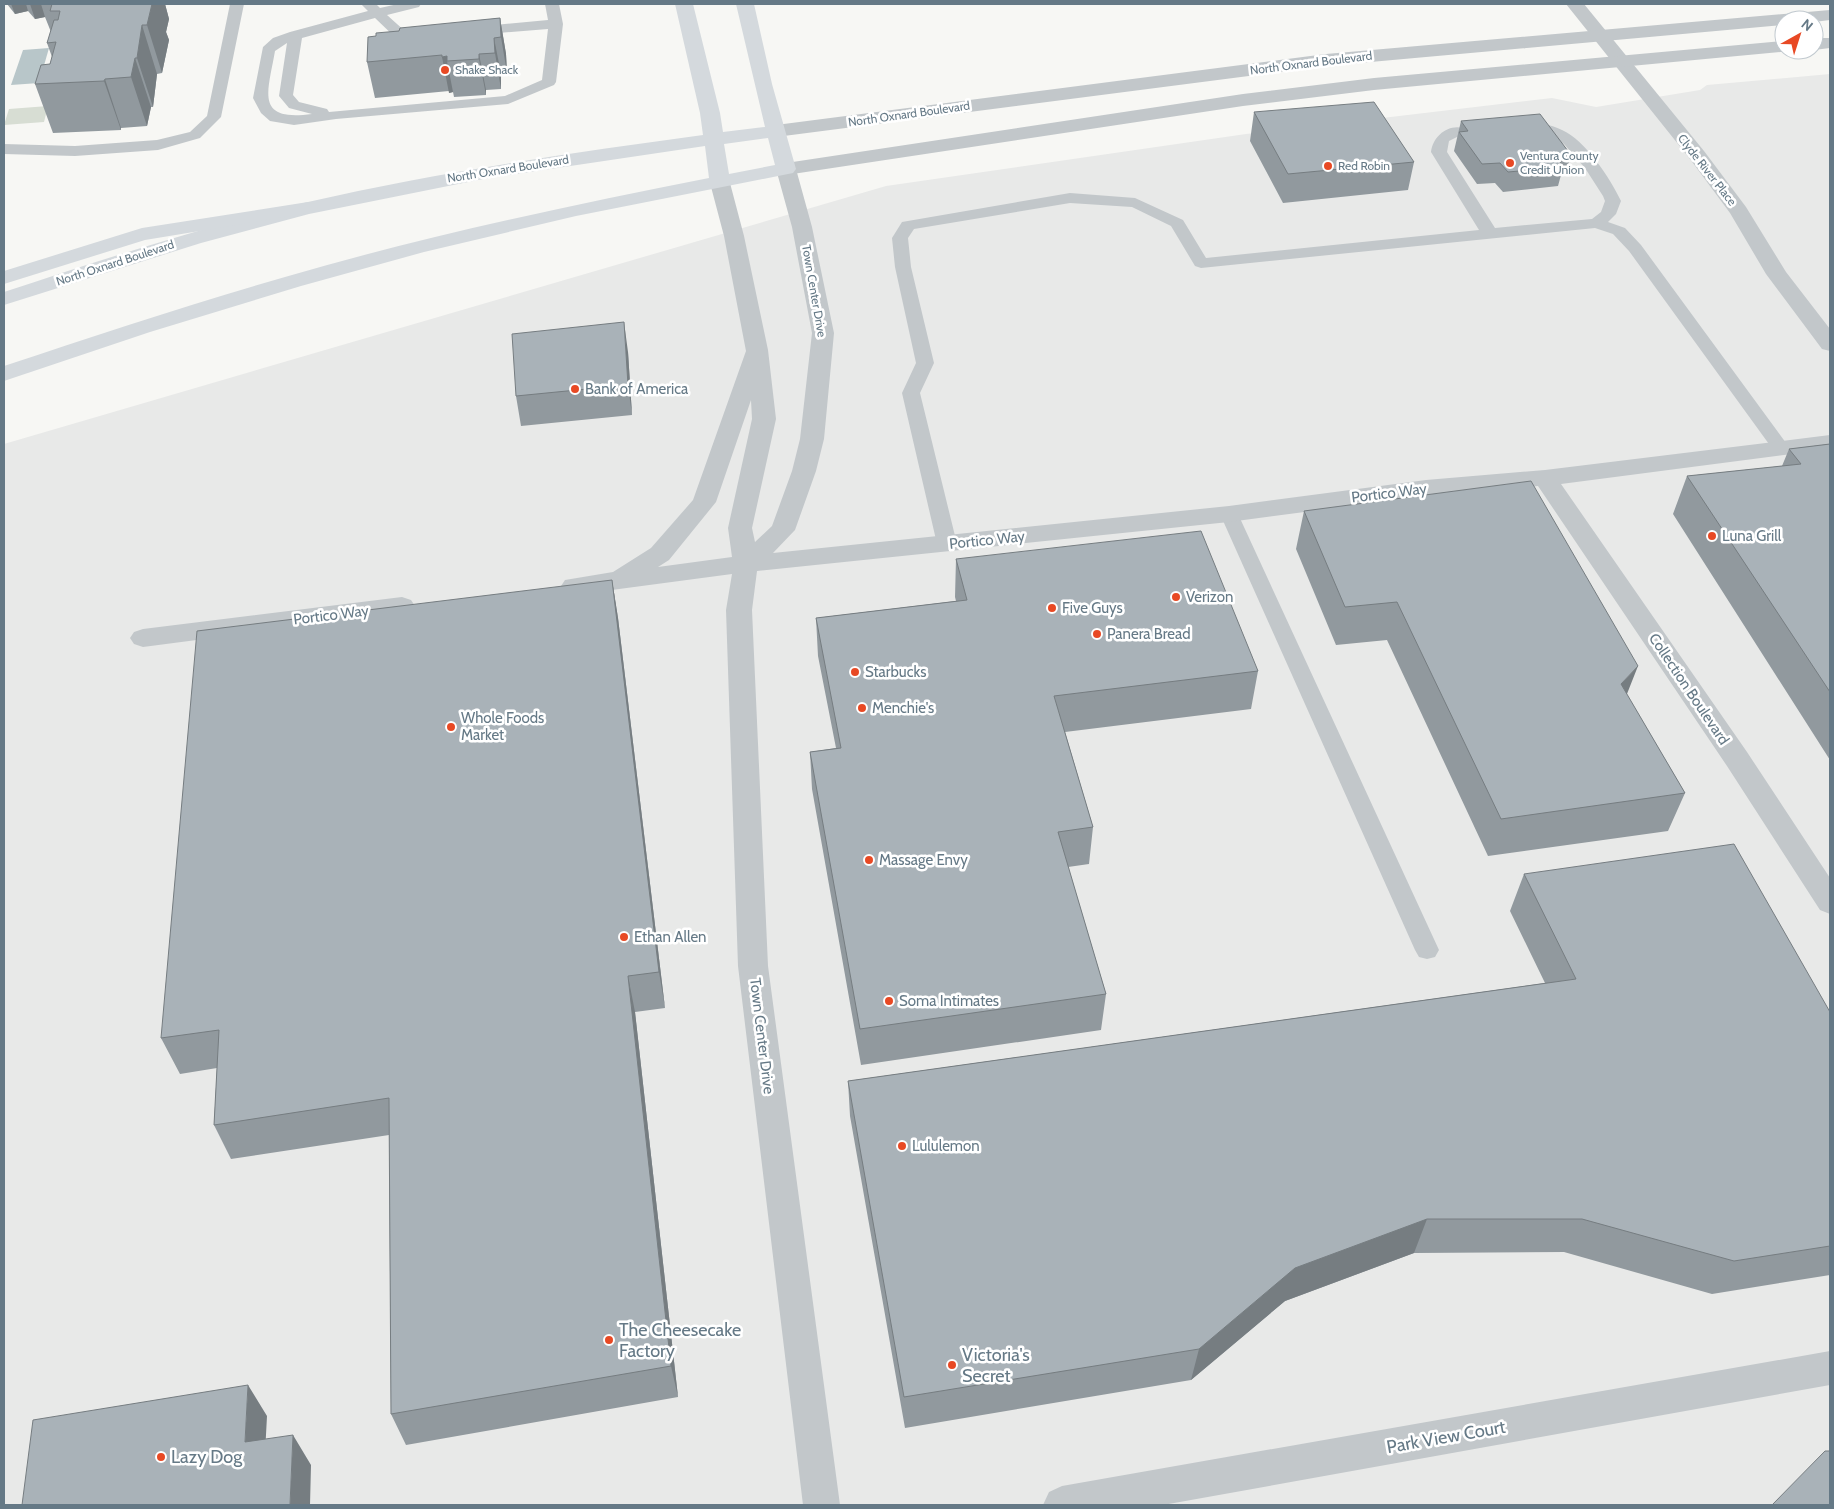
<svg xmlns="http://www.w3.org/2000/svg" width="1834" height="1509" font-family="Cabin,sans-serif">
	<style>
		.built { fill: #e8e9e8 }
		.green { fill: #d7ddd3 }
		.water { fill: #b8c6c9 }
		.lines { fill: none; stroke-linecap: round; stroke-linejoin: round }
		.service { fill: #c2c7ca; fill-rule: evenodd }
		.pedestrian { fill: #c2c7ca; fill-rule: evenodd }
		.minor { fill: #c2c7ca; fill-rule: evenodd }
		.tertiary { fill: #c2c7ca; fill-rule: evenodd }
		.secondary { fill: #d4d9dd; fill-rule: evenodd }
		.motorway { fill: #d4d9dd; fill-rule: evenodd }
		.wall { fill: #91999e }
		.shaded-wall { fill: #767d81 }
		.building { fill: #a9b2b8; stroke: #767d81 }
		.poi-dot { fill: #e84924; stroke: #fff; stroke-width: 2 }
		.labels { text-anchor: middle; stroke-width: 5; stroke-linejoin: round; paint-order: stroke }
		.far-street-label { font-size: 12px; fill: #657986; stroke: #fff }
		.far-poi-label { font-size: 12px; fill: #657986; stroke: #fff; text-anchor: start }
		.poi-label { font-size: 15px; fill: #657986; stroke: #fff; text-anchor: start }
		.street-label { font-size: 15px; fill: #657986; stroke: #fff }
		.near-poi-label { font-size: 18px; fill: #657986; stroke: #fff; text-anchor: start }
		.near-street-label { font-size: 18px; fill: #657986; stroke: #fff }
	</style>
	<rect width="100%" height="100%" fill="#f7f7f4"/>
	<path class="built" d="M1830,74v1431h-1826v-1061l882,-258 360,-52 306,-36 44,9 104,-17 7,-5z"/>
	<path class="green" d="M48,106l-4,16 -40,3 5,-16z"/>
	<path class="water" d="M49,48l-10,35 -28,2 12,-35z"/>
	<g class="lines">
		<path class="service" d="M230,4h14l-23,113 -21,21 -42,12 -83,6 -71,-2v-10l71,2 82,-6 33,-8 17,-16z
			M361,4h15l4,4 18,-4h23l-2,3 -32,8 20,18h20l2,3 -2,3 -23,3 -5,-1 -24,-23 -73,20 -9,57 6,7 28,7 2,3 176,-16 37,-16 6,-51 -74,6 -5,-1 -2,-3 2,-3 5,-1 74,-7 -3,-16h14l4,20 -7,58 -2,3 -46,19 -172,15 -42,6 -24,-4 -9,-8 -8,-15 10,-51 10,-9 17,-6 78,-21zM287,43l-8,53 10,12 23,6c-58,8 -44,-22 -37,-63z
			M1524,121c13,2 26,3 38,9 23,10 48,48 59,71l-5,13 -8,8 17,6 16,17 145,198 3,4 -3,4 -6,2 -6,-2 -145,-200 -16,-17 -18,-6 -394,40 -6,-2 -24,-40 -39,-19 -62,-4 -156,26 -6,9 3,29 23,96 -14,30 37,151 -3,5 -7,1 -7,-1 -3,-5 -35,-151 14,-30 -21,-96 -3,-29 10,-16 168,-29 65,5 48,22 23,38 273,-28 -48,-78c2,-16 17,-28 32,-24l3,3 -3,3 -14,7 -2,11 48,76 97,-9 9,-7 4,-11 -2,-5 -18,-28 -21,-24 -14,-9 -31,-6 -3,-3 3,-3z
			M1229,508l7,2 2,4 201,436 -4,7 -8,2 -8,-2 -4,-7 -195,-436 2,-4z"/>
		<path class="pedestrian" d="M1830,1351v34l-667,120h-120l6,-13 13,-6z"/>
		<path class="minor" d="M1566,4h18l120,147 42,56 40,65 44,57v22l-8,-2 -56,-75 -36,-61 -40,-54z
			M786,163l7,2 3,4 16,58 22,106 -10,106 -8,32 -21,59 -22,23 456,-47 197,-26 119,-10 285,-35v14l-269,35 186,268 83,126v36l-10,-4 -93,-144 -189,-280 -112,10 -197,26 -472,49 -5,39 16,356 72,539h-37l-65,-539 -12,-356 6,-36 -158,21 -9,-3 -4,-6 4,-6 48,-8 38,-24 42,-48 53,-149 -22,-115 -14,-53 3,-4 7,-2 7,2 3,4 14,53 24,114 8,69 -24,109 3,14 17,-16 20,-55 8,-32 12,-106 -20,-106 -16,-58 3,-4zM751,400l1,19 -24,109 4,29 -74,10 11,-7 47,-58z
			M402,597l9,3 4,6 -4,6 -268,35 -9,-3 -4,-6 4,-6 9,-3z"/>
		<path class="tertiary" d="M1830,10v10l-16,2v-2h-30v5l-458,41 -550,71 -7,-2 -3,-4 3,-4 7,-2 550,-71z
			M1814,38h16v10l-16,2z
			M1784,41v9l7,1 -417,39 -131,16 -457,69 -7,-2 -3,-4 3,-4 7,-2 457,-69 131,-16z"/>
		<path class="secondary" d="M675,4h18l27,109 3,19 42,-5 -29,-123h18l18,80 24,85 -3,4 -217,43 -152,36 -123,34 -151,46 -146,49v-15c93,-31 186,-62 281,-89 140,-41 282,-71 424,-99l-4,-32 -222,33 -174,35 -108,29 -197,62v-13c100,-33 201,-66 304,-90 130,-30 263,-49 395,-67l-3,-22zM768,138l7,27 -46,9 -5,-30z"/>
		<path class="motorway" d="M308,202l7,2 3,4 -3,4 -170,28 -141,44v-13l138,-43z"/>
	</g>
	<path class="wall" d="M7,4h158l4,15 -3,13 3,8 -7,33 -5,1 -4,33h-2l-4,19 -26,2v2l-68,3 -18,-49 15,-20 2,-7 -5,-14 4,-11 -6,-15 -10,2 -7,-8 -13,3z
		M500,18l6,36 1,19 -6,1v15l-15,1v5l-32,2 -1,-5 -4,1v-2l-74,7 -8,-36 9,-26 23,-5z
		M1254,112l160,50 -6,28 -125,13 -33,-62z
		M1461,121l110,34 -6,20h-4l-3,11 -55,6 -8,-9 -18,1 -23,-33z
		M628,352l4,63 -111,11 -5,-30z
		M1830,444v316l-157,-246 14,-38 95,-10 7,-17z
		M1304,511l323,184 58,98 -17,38 -180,25 -101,-216 -51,5 -40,-96z
		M956,559l302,112 -7,38 -186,23 28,95 -4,37 -21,3 38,127 -5,36 -240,35 -49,-276 -2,-37 26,-4 -18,-92 -2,-38 140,-17 -1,-4z
		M612,580l6,38 47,390 -30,4 43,385 -272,48 -15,-31 -2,-279 -158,24 -17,-34 3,-57 -37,6 -19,-36z
		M1524,874l306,138v263l-118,19 -148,-42 -150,1 -129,48 -94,79 -286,48 -55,-312 -2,-35 697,-98 -35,-72z"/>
	<path class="shaded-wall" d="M11,4h15l2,7 -13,3z
		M30,4h11l4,13 -10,2z
		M152,4h13l4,15 -3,13 3,8 -7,33 -15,-48z
		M500,18l6,36 1,19 -6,-36z
		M142,25l15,49 -4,33 -16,-49z
		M494,38l7,36v15l-6,-36z
		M479,54l7,36v5l-7,-36z
		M447,56v5l6,31 -4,1 -7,-36z
		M135,58l16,49 -4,19 -16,-49z
		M105,79l16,49v2l-17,-49z
		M624,322l4,30 4,63 -4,-30z
		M612,580l6,38 47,390 -6,-36z
		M1638,666l-15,38 -2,-20z
		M628,976l7,36 43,385 -7,-31z
		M1427,1219l-13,34 -129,48 -94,79 8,-31 96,-81z
		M248,1385l19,31 -3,56 -19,-30z
		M293,1435l18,30 -1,40h-20z"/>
	<path class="building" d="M52,4h100l-5,21h-5l-5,33h-2l-4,19 -26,2 -1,2 -69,3 6,-19 9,-1 6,-22 -9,1 7,-23h4l2,-9h-10z
		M500,18l1,19 -7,1 1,15 -16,1v5l-32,2v-5l-5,1v-2l-75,7 1,-25 8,-1v-3l23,-2 1,-3z
		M1374,102l40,60 -126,12 -34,-62z
		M1540,114l31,41 -15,2 8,10 -56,5 -8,-9 -18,1 -23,-32 9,-1 -7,-10z
		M624,322l4,63 -112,11 -4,-62z
		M1830,444v248l-143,-216 114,-12 -12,-15z
		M1531,481l107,185 -17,18 64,109 -184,26 -104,-217 -52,5 -41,-96z
		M1201,531l57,140 -204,25 39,131 -35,5 48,162 -246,35 -50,-277 31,-4 -25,-130 151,-18 -11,-41z
		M612,580l47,392 -31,4 43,390 -280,48 -2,-316 -175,27 5,-95 -58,8 36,-407z
		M1734,844l96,168v234l-96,15 -152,-42h-155l-132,49 -96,81 -295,48 -56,-316 728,-102 -52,-105z
		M248,1385l-3,57 48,-7 -3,70h-268l11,-85z
		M1825,1451h5v54h-58z"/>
	<g class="poi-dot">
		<circle cx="445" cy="70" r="5"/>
		<circle cx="1510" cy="163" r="5"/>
		<circle cx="1328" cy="166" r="5"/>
		<circle cx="575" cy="389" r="5"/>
		<circle cx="1712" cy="536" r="5"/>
		<circle cx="1176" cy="597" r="5"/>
		<circle cx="1052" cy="608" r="5"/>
		<circle cx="1097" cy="634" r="5"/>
		<circle cx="855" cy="672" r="5"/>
		<circle cx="862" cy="708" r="5"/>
		<circle cx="451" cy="727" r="5"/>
		<circle cx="869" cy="860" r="5"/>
		<circle cx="624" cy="937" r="5"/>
		<circle cx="889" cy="1001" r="5"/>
		<circle cx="902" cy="1146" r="5"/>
		<circle cx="609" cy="1340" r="5"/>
		<circle cx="952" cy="1365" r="5"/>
		<circle cx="161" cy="1457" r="5"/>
	</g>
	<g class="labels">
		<g class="far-street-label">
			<text transform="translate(1311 63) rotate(-7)" y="4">North Oxnard Boulevard</text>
			<text transform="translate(909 114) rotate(-8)" y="4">North Oxnard Boulevard</text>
			<text transform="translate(508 169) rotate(-9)" y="4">North Oxnard Boulevard</text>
			<text transform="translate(1707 170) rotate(52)" y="4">Clyde River Place</text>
			<text transform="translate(115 263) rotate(-18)" y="4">North Oxnard Boulevard</text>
			<text transform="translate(814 291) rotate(80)" y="4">Town Center Drive</text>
		</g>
		<g class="far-poi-label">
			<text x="455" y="74">Shake Shack</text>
			<text x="1520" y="160">Ventura County<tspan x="1520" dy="14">Credit Union</tspan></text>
			<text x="1338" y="170">Red Robin</text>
		</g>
		<g class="poi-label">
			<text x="585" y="394">Bank of America</text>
			<text x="1722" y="541">Luna Grill</text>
			<text x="1186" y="602">Verizon</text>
			<text x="1062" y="613">Five Guys</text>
			<text x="1107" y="639">Panera Bread</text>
			<text x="865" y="677">Starbucks</text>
			<text x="872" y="713">Menchie's</text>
			<text x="461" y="723">Whole Foods<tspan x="461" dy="17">Market</tspan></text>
			<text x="879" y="865">Massage Envy</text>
			<text x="634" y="942">Ethan Allen</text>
			<text x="899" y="1006">Soma Intimates</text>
			<text x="912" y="1151">Lululemon</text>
		</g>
		<g class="street-label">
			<text transform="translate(1389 493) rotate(-7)" y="5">Portico Way</text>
			<text transform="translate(987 540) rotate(-6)" y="5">Portico Way</text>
			<text transform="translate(331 615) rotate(-7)" y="5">Portico Way</text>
			<text transform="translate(1689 689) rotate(56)" y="5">Collection Boulevard</text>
			<text transform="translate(762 1036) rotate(83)" y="5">Town Center Drive</text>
		</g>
		<g class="near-poi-label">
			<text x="619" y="1336">The Cheesecake<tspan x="619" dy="21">Factory</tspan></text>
			<text x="962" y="1361">Victoria's<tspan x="962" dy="21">Secret</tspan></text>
			<text x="171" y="1463">Lazy Dog</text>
		</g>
		<g class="near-street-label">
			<text transform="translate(1446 1437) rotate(-10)" y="6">Park View Court</text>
		</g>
	</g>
	<rect width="1834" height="1509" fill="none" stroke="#657986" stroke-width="10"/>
	<g transform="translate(1799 35) rotate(39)"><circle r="24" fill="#ffffff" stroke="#c1c9cf"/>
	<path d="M0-4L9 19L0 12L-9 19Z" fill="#e84924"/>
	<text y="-8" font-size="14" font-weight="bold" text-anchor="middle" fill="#657986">N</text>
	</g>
</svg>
